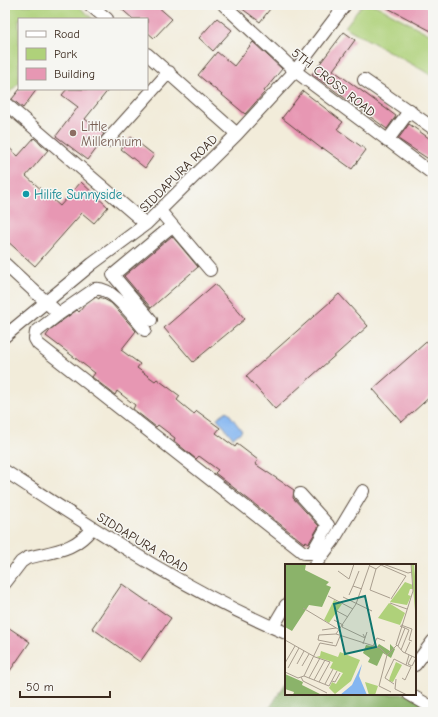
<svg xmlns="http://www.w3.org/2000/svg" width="438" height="717" font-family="'Comic Neue',sans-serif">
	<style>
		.green { fill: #afd17a; stroke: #757e4c }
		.forest { fill: #8bb36a; stroke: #636e44 }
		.water { fill: #84b6f1; stroke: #607088 }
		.building { fill: #e797b3 }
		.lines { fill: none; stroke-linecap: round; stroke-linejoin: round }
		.minor-casing { stroke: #56473a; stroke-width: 14 }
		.minor { stroke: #fff; stroke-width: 12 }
		.education-dot { fill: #8d6e63; stroke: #f6f6f2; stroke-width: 1.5 }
		.culture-dot { fill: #0f9aa8; stroke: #f6f6f2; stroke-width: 1.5 }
		.labels { text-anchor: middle; stroke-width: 3; stroke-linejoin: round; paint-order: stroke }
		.street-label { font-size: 13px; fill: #3b2a1e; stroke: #f6f6f2 }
		.education-label { font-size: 13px; fill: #785e54; stroke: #f6f6f2; text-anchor: start }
		.culture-label { font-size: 13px; fill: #0d838f; stroke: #f6f6f2; text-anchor: start }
		.inset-road { fill: none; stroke: #a99e8f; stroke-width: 1 }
		.view { fill: #0f766e; fill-opacity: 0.15; stroke: #0f766e; stroke-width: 2 }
		.inset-edge { fill: none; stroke: #3b2a1e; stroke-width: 2 }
	</style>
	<rect width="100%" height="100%" fill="#f6f6f2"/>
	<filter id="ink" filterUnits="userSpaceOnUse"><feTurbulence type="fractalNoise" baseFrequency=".025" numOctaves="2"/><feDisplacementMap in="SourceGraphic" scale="8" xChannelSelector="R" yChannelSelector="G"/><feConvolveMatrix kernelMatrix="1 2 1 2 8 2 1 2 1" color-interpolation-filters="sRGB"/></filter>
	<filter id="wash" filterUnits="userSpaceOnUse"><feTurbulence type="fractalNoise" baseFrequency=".012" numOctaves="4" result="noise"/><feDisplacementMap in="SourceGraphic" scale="16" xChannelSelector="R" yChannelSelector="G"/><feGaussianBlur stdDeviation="0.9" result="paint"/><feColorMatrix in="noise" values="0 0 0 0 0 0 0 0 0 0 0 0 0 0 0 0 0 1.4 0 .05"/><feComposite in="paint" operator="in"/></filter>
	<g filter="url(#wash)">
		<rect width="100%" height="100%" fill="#f2ecda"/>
		<path class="green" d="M5,5h72l16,14h-74v64l-14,14z
			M362,5h13l58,31v40l-88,-49z"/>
		<path class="forest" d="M286,683v11h123l24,18h-166z"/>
		<path class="water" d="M227,411l15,20 -9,7 -16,-20z"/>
		<g id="blocks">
			<path class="building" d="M117,5h39l16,14 -18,19 -7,-6v-13h-14z
				M237,5h36l-13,17z
				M382,5h42l9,5v22z
				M217,18l15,12 -19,21 -14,-13z
				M344,32l11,8 -22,30 63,46 -9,13 -75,-55z
				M253,42l29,27 -18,22 1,1 -20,22 -47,-39 19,-23 17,14z
				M20,89h17l-14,19 -11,-9z
				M67,89h42l-24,30 19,15 -4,5v5l-12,16 -32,-24 22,-29 -16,-12z
				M303,91l40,31 -6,7 29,21 -14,19 -29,-21 -1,1 -40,-31z
				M409,124l24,17v21l-35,-23z
				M131,137l23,18 -9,13 -24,-19z
				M34,138l14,12 -22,26 34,30 21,-24 27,25 -14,16 -12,-10 -47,53 -30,-27v-95l13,12z
				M172,236l26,31 -47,41 -27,-32z
				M215,284l30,35 -52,43 -29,-34z
				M339,294l29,32 -93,83 -29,-33z
				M96,297l3,2 1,-2 11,6 25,28 -15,19 19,14 -3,4 18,13 2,-2 23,17 -3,4 17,14 3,-3 23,17 -4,5 19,14 2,-3 21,16 -3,4 39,26 -1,8 26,28 -10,17 -3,-2 -2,2 -89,-70 3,-3 -19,-14 -3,3 -22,-18 1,-3 -17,-13 -2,2 -23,-18 2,-4 -18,-14 -2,4 -23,-18 3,-4 -49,-37 5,-7 12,-9 14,-10 2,2 5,-6z
				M433,336v58l-31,28 -29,-33z
				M122,584l49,34 -31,44 -48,-34z
				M5,625l25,17 -25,36z"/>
		</g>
	</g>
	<g filter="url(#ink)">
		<use href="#blocks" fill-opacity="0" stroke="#56473a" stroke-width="1"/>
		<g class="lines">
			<defs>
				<path id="minor" d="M90,5l17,14
					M224,5l71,66 138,103
					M147,54l90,80
					M364,80l69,48
					M5,103l141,121
					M107,141l62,-69
					M387,141l23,-31
					M160,211l50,59
					M5,264l54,50 -23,18 -1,7 3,5 266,209h8l16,-28 -28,-31
					M59,314l36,-25c17,-3 39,29 50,41
					M151,320l-38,-45 59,-49
					M5,336l87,-72 54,-40 91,-90 58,-63 50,-66
					M5,471c91,59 181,120 281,162
					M315,565l18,-24 30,-50
					M5,583l16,-21 6,-4c27,-7 48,-7 65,-30
					M273,627l13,-22
					M415,665l18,-24
					M409,694l24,14"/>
			</defs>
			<use href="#minor" class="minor-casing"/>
			<use href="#minor" class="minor"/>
		</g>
	</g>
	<circle class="education-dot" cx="73" cy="133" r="4"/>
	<circle class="culture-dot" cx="26" cy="194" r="4"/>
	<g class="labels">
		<g class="street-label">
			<text transform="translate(334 82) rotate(38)" y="5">5TH CROSS ROAD</text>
			<text transform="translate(178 173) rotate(-45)" y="5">SIDDAPURA ROAD</text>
			<text transform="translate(143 542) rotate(31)" y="5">SIDDAPURA ROAD</text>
		</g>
		<g class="education-label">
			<text x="81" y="131">Little<tspan x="81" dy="15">Millennium</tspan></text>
		</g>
		<g class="culture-label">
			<text x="34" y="199">Hilife Sunnyside</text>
		</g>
	</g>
	<g transform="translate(285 564)">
		<rect width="131" height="131" fill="#f2ecda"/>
		<path d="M126,0h3l2,24v34zM120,18l8,3v4h-3l-2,6 3,1 -4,9 -17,-3zM49,36l8,4 -13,19 -5,-3zM104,39l16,10 -5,12 -22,-7zM36,87l17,6 2,-5 20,8 -9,21 -16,13 -6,-6 3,-6 4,2 7,-11 -13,-5 3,-6 -17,-5 4,-1zM111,98l6,3 -9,17 -4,-1 1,-4zM80,118l13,4 -3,9h-6z" fill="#afd17a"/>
		<path d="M0,0h21l-1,6 24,12 -3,3 5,2 -9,20 -13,-2 -17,26 -7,-4zM94,80l11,7v-7l5,5 -4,9 -8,-5 -6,13 -9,-4 2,-4 -7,-5 3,-8 11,2zM0,110l18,8 -1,3 20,10h-29l1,-3 -9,-3z" fill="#8bb36a"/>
		<path d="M77,100l-3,12 8,19h-27l12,-10z" fill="#84b6f1"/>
		<path class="inset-road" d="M98,0l25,9 4,-1M85,2l6,3 5,-4 25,11 -15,23M91,5l-6,21 20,8M53,7l11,8 5,-15M68,22l6,-15M64,31l4,-9 9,3M43,32l25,13M58,33l29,14M105,39l17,6M18,44l35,21M50,46l13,7M49,56l9,5 -1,2 23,11 -2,-4M116,61l11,4 -3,11 3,1M37,66l14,-2M51,70l20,-30 14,-40M0,76l30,17 15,5 -11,20M48,79l-15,-3 1,-5 17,-1 44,14 7,7 10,-10 6,7 13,6M78,80l4,-12M111,81l17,-54 -2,-27M88,82l4,-8 8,3M113,82l7,-18 -5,-2M116,86l8,-20 -4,-2M120,89l5,-11M102,91l-8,31 12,6M127,92l-4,8 4,2 4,-8M0,99l10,-17M12,100l7,-13M17,102l7,-12M3,104l11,-20M0,108l13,6 6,-2 16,-33 16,3 4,-10M19,112l25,10 8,-15M16,113l2,4 24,12M24,114l11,-20M117,114l3,2 6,-13 -5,-2M111,115l-1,10 12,6M29,116l11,-20M47,117l3,1 5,-9M40,120l8,-15M109,120l-9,-6 9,-19 12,6 3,-10"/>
		<path class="view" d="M80,32l11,51 -31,7 -11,-50z"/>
		<rect width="131" height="131" class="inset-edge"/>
	</g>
	<rect width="438" height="717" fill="none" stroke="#f6f6f2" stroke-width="20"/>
	<rect x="18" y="18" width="130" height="72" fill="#f6f6f2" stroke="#aba49d"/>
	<rect x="26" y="31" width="20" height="6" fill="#ffffff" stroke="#aba49d"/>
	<text x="54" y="38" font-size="12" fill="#3b2a1e">Road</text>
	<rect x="26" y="48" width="20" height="12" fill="#afd17a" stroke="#aba49d"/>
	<text x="54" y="58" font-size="12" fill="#3b2a1e">Park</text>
	<rect x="26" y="68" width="20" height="12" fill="#e797b3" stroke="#aba49d"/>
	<text x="54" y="78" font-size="12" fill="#3b2a1e">Building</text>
	<path d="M20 691v6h90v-6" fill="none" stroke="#3b2a1e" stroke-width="2"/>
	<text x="26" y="691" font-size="12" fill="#3b2a1e" stroke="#f6f6f2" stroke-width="3" paint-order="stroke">50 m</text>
</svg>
